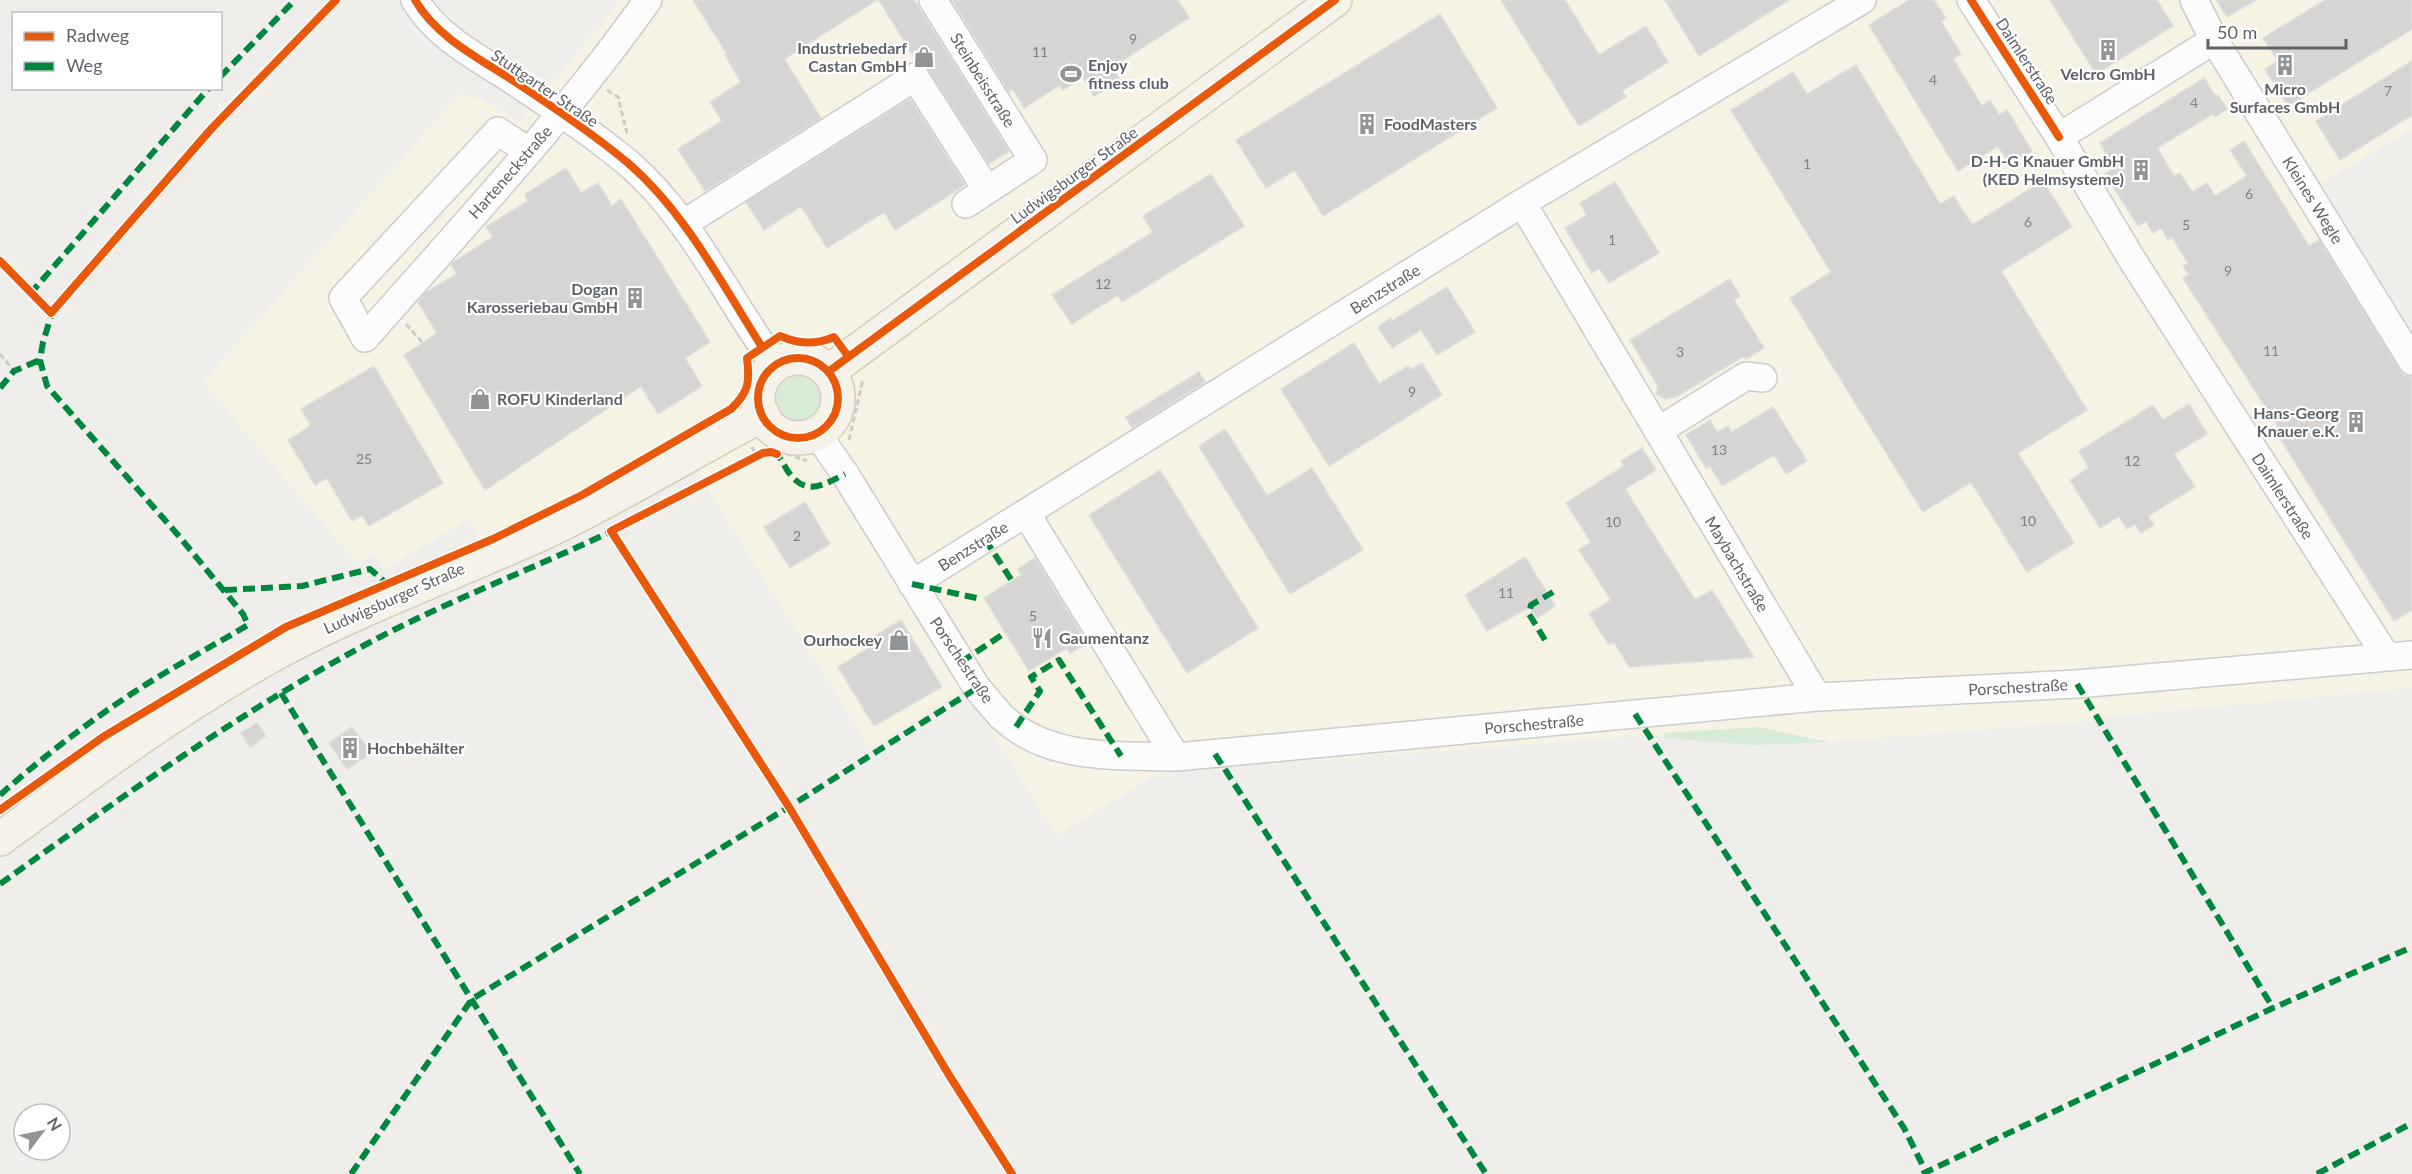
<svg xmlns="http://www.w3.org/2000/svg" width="2412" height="1174" font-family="Lato,sans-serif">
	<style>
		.commercial { fill: #f7f3e4 }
		.green { fill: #d8ebd6 }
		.building { fill: #d6d5d3; stroke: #deddd9; stroke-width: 1.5 }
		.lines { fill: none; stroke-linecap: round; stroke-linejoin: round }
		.minor-casing { stroke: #cbcccc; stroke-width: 30 }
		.major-casing { stroke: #d7ceb8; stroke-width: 36 }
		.path { stroke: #cacfcc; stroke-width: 3; stroke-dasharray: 6 3; stroke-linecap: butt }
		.minor { stroke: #fdfcfc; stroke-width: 27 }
		.major { stroke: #f4f2e9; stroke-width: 33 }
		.quiet { stroke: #00873e; stroke-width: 6; stroke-dasharray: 12 6; stroke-linecap: butt }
		.cycleway-casing { stroke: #fff; stroke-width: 11 }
		.cycleway { stroke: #e8590c; stroke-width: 8 }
		.labels { text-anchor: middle; stroke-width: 4.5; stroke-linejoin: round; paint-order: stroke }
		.number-label { font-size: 14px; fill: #7e8184 }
		.poi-label { font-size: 16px; font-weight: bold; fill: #5f6368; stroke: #fff; text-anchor: end }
		.street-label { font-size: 16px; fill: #5f6368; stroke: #fff }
	</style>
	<rect width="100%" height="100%" fill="#efeeea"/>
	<path class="commercial" d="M621,0h1791v129l-94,56 94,153v350l-306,29 -17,4 -261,21 -69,-15 -533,40 -56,-1 -114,70 -91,-148 -95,60 -160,-256 -32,-58 -93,55 -103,52 -14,-22 -84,51 -10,-16 -17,9 -154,-181 257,-288 25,6 34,23z"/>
	<path class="green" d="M768 398a29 29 0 1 1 58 0a29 29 0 1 1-58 0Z
		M1759,727l69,15 -75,3 -87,-7 -3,-5z"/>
	<path class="building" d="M693,0h184l-93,59 37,59 -116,73 -27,-42 44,-28 -12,-19 31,-20 -16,-27 2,-1z
		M879,0h35l95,151 -20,13 -61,-95 -11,-7z
		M952,0h226l11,18 -77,49 8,13 -26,16 -11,-18 -20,12 -3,-5 -36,23 -11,-19 -4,3z
		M1501,0h64l34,55 47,-29 22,36 -46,29 4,6 -47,29z
		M1665,0h124l-90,56z
		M1909,0h25l12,18 -5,3 20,33 -8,5 29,47 8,-6 9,15 8,-5 25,41 -22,14 -12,-19 -40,25 -89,-146z
		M2050,0h107l16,26 -77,48z
		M2217,0h39l-29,17z
		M2325,0h87v29l-124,77 -23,-37 13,-8 -15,-23z
		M1440,14l57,94 -174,108 -28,-46 -29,18 -30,-48z
		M2412,61v54l-72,45 -24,-39z
		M1856,65l84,139 14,-8 18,29 71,-44 29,46 -71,44 86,139 -69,43 56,90 -47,29 -56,-90 -48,30 -133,-214 41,-26 -100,-162 62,-38 14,22z
		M2204,78l12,19 2,-2 9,14 -12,8 -2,-3 -56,34 17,28 6,-3 12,19 15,-9 8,13 32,-20 -17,-26 14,-9 65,105 10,-6 80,129 5,6 8,2v233l-18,11 -116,-186 4,-2 -99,-155 6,-3 -6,-9 5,-3 -16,-26 -4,3 -7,-12 -8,5 -7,-12 -8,5 -33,-52 10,-6 -15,-25z
		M910,99l55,86 -70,45 -11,-18 -57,36 -26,-42 -37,24 -18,-28z
		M566,168l15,25 17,-10 14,23 9,-7 89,143 -25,16 17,28 -44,28 -17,-28 -156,104 -81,-135 33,-22 -19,-31 7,-9 32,-19 -6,-9 1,-2 41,-26 -7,-10 42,-26 -3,-7z
		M1211,174l33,52 -122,76 -4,-7 -46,29 -20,-29 101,-63 -10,-16z
		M1615,182l44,71 -50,30 -10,-15 -7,5 -27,-45 22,-13 -7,-12z
		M1730,279l10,17 -6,4 30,48 -18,11 -2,-3 -68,41 -11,2 -9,-5 2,-8 -28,-46z
		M1447,287l28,45 -38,23 -16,-25 -29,18 -14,-21 13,-9 1,3z
		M1354,343l25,41 29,-18 2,4 12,-7 20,32 -113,71 -48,-77z
		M374,366l69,117 -74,43 -7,-11 -10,6 -25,-43 -12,7 -27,-45 23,-14 -10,-17z
		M1199,372l6,10 -73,46 -6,-11z
		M2189,404l18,30 -33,20 21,33 -47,29 6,9 -13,8 -6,-9 -8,5 -8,-13 -19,12 -30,-48 19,-12 -10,-17 74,-46 10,15z
		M1773,407l34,54 -21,13 -12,-19 -52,31 -12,-20 -4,2 -20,-33 24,-15 7,12 11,-6 4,6z
		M1225,429l42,67 45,-28 51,82 -73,44 -91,-148z
		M1642,448l14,22 -31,19 70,111 17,-10 42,67 -125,10 -15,-25 -5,3 -20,-31 22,-14 -32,-50 12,-8 -25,-39 58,-37 -3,-5z
		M1160,470l98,158 -71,45 -98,-158z
		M805,502l25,42 -40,24 -26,-41z
		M1525,557l30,49 -18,12 -7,-11 -43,24 -22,-36z
		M1035,558l52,85 -17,10 -3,-5 -38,23 -45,-73 37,-23 -3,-6z
		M901,620l41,67 -68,39 -36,-59 39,-24 -4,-6z
		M257,723l9,13 -16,11 -9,-14z
		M352,727l19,26 -24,16 -18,-26z"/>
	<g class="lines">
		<defs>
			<path id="minor" d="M415,0c21,36 60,56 94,78 40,26 82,54 119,85 64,55 99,136 148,202
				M933,0l100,160 -67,44
				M1971,0l88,137 72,121 255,398
				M2194,0l20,40 198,321
				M2059,137l155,-97
				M528,151l-30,-20 -155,167 22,40c96,-110 198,-218 283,-338
				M1522,203l295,494
				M683,224l232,-147 72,113
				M1658,431l88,-55 17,2
				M817,434l28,40 132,214c8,9 16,19 24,28 47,45 115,39 175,41l641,-60 260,-13 335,-29
				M1026,513l150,244
				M912,584l610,-381 340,-203"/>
			<path id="major" d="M758 398a40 40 0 1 1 80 0a40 40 0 1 1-80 0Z
				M828,372l507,-372
				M0,839c90,-66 180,-133 278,-187 86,-46 177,-79 265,-119 75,-35 146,-80 220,-118"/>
		</defs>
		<use href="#minor" class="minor-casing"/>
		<use href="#major" class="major-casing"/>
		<path class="path" d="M607,90l11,7 9,36
			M406,324l17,19
			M784,337l19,5 21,-1
			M0,354l14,17
			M743,396l4,-7 1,-24
			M849,440l14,-61
			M752,447l5,9
			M777,454h11l19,7"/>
		<use href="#minor" class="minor"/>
		<use href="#major" class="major"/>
		<path class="quiet" d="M220,77l75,-77
			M30,294l179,-206
			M0,388l14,-17 26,-11
			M772,452c8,3 11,11 15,18 18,27 34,16 58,4
			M985,539l27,42
			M912,584l69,15
			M225,590l77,-4 68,-17 17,15
			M1545,640l-16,-26 2,-9 22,-13
			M961,662l44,-29
			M2077,684l196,324
			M281,693l299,481
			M1635,714l269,414 22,44
			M1016,727l24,-36 -9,-14 28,-17 62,96
			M1215,754l271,420
			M0,795c44,-39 92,-76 142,-108 34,-22 71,-41 106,-62l-5,-11 -65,-79 -131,-149 -7,-26 3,-18 10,-32
			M0,884c119,-85 234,-168 363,-238 81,-44 168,-76 251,-116
			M351,1174l121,-175 317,-192 188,-119
			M1922,1174l351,-166 139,-61
			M2317,1174l95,-51"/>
		<defs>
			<path id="cycleway" d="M415,0c21,36 60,56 94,78 40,26 82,54 119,85 57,49 94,121 134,184
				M1971,0l88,137
				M0,261l51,52 161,-185 124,-128
				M758 398a40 40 0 1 1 80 0a40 40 0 1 1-80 0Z
				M828,372l507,-372
				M777,454l-6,-2 -8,1 -152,78 178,276 160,268 63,99
				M0,810l103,-73 183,-110 207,-88 89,-44 149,-86c18,-17 19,-27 16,-51l33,-22c19,8 35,9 54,1l14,19"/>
		</defs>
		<use href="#cycleway" class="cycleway-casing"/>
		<use href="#cycleway" class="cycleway"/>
	</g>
	<defs>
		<symbol id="building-bare" viewBox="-9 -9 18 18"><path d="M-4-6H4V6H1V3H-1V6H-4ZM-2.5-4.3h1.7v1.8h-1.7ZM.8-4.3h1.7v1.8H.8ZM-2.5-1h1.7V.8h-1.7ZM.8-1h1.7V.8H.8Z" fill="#919496" stroke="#fff" stroke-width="2.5" paint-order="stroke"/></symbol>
		<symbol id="shop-bare" viewBox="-9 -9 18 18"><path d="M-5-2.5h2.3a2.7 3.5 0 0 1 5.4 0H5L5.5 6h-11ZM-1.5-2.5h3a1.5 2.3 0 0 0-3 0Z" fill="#919496" stroke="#fff" stroke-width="2.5" paint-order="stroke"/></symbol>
		<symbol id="stadium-bare" viewBox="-9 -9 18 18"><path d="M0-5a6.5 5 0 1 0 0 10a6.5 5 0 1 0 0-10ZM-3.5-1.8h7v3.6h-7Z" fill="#919496" stroke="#fff" stroke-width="2.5" paint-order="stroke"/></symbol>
		<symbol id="restaurant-bare" viewBox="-9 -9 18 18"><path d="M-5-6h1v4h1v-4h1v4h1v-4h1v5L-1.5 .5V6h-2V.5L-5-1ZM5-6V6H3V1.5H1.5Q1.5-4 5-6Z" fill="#919496" stroke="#fff" stroke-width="2.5" paint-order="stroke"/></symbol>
	</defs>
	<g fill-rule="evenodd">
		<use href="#building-bare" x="2093" y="35" width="30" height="30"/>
		<use href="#shop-bare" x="909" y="42" width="30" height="30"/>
		<use href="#building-bare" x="2270" y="50" width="30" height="30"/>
		<use href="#stadium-bare" x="1056" y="59" width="30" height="30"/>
		<use href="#building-bare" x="1352" y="109" width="30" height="30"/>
		<use href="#building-bare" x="2126" y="155" width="30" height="30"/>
		<use href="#building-bare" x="620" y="283" width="30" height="30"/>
		<use href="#shop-bare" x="465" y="384" width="30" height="30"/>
		<use href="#building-bare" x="2341" y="407" width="30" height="30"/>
		<use href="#restaurant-bare" x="1027" y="623" width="30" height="30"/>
		<use href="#shop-bare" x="884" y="625" width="30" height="30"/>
		<use href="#building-bare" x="335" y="733" width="30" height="30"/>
	</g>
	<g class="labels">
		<g class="number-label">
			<text x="1133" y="44">9</text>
			<text x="1040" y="57">11</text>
			<text x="1933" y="85">4</text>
			<text x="2388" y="96">7</text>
			<text x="2194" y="108">4</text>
			<text x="1807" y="169">1</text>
			<text x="2249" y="199">6</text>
			<text x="2028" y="227">6</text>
			<text x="2186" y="230">5</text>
			<text x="1612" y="245">1</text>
			<text x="2228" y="276">9</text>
			<text x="1103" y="289">12</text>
			<text x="2271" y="356">11</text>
			<text x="1680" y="357">3</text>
			<text x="1412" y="397">9</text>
			<text x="1719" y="455">13</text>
			<text x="364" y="464">25</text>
			<text x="2132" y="466">12</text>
			<text x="2028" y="526">10</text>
			<text x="1613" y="527">10</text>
			<text x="797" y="541">2</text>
			<text x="1506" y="598">11</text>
			<text x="1033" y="621">5</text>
		</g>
		<g class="poi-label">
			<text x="907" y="54">Industriebedarf<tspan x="907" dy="18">Castan GmbH</tspan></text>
			<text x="1088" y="71" text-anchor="start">Enjoy<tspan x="1088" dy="18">fitness club</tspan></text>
			<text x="2108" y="80" text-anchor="middle">Velcro GmbH</text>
			<text x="2285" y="95" text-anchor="middle">Micro<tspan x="2285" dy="18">Surfaces GmbH</tspan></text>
			<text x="1384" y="130" text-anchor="start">FoodMasters</text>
			<text x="2124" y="167">D-H-G Knauer GmbH<tspan x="2124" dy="18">(KED Helmsysteme)</tspan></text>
			<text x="618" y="295">Dogan<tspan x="618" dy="18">Karosseriebau GmbH</tspan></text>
			<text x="497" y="405" text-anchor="start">ROFU Kinderland</text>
			<text x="2339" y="419">Hans-Georg<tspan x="2339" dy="18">Knauer e.K.</tspan></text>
			<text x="1059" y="644" text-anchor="start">Gaumentanz</text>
			<text x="882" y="646">Ourhockey</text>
			<text x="367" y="754" text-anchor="start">Hochbehälter</text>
		</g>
		<g class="street-label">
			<text transform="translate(2027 61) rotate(57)" y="6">Daimlerstraße</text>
			<text transform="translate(983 80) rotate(58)" y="6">Steinbeisstraße</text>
			<text transform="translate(545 88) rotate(34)" y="6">Stuttgarter Straße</text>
			<text transform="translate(510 172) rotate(-49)" y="6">Harteneckstraße</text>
			<text transform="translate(1074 175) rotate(-36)" y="6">Ludwigsburger Straße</text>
			<text transform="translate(2313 200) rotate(58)" y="6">Kleines Wegle</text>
			<text transform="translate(1385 289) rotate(-32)" y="6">Benzstraße</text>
			<text transform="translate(2283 496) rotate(57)" y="6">Daimlerstraße</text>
			<text transform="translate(973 546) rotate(-32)" y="6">Benzstraße</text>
			<text transform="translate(1737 564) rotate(59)" y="6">Maybachstraße</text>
			<text transform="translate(394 598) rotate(-24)" y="6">Ludwigsburger Straße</text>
			<text transform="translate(962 660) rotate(56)" y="6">Porschestraße</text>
			<text transform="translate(2018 687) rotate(-3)" y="6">Porschestraße</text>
			<text transform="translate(1534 724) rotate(-5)" y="6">Porschestraße</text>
		</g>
	</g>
	<rect x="12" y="12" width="210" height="78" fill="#ffffff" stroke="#bfc1c3" stroke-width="1.5"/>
	<rect x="24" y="32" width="30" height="9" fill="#e8590c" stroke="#bfc1c3" stroke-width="1.5"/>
	<text x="66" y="42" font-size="18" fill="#5f6368">Radweg</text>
	<rect x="24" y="62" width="30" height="9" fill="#00873e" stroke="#bfc1c3" stroke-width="1.5"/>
	<text x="66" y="72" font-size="18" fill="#5f6368">Weg</text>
	<g transform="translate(42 1132) rotate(58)"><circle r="28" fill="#ffffff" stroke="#bfc1c3" stroke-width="1.5"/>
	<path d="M0-4.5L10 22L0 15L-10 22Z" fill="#919496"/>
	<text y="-9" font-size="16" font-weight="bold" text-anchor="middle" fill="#5f6368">N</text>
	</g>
	<path d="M2208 39v9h138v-9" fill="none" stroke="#5f6368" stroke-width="3"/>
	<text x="2217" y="39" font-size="18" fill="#5f6368" stroke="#ffffff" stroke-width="4.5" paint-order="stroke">50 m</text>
</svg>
